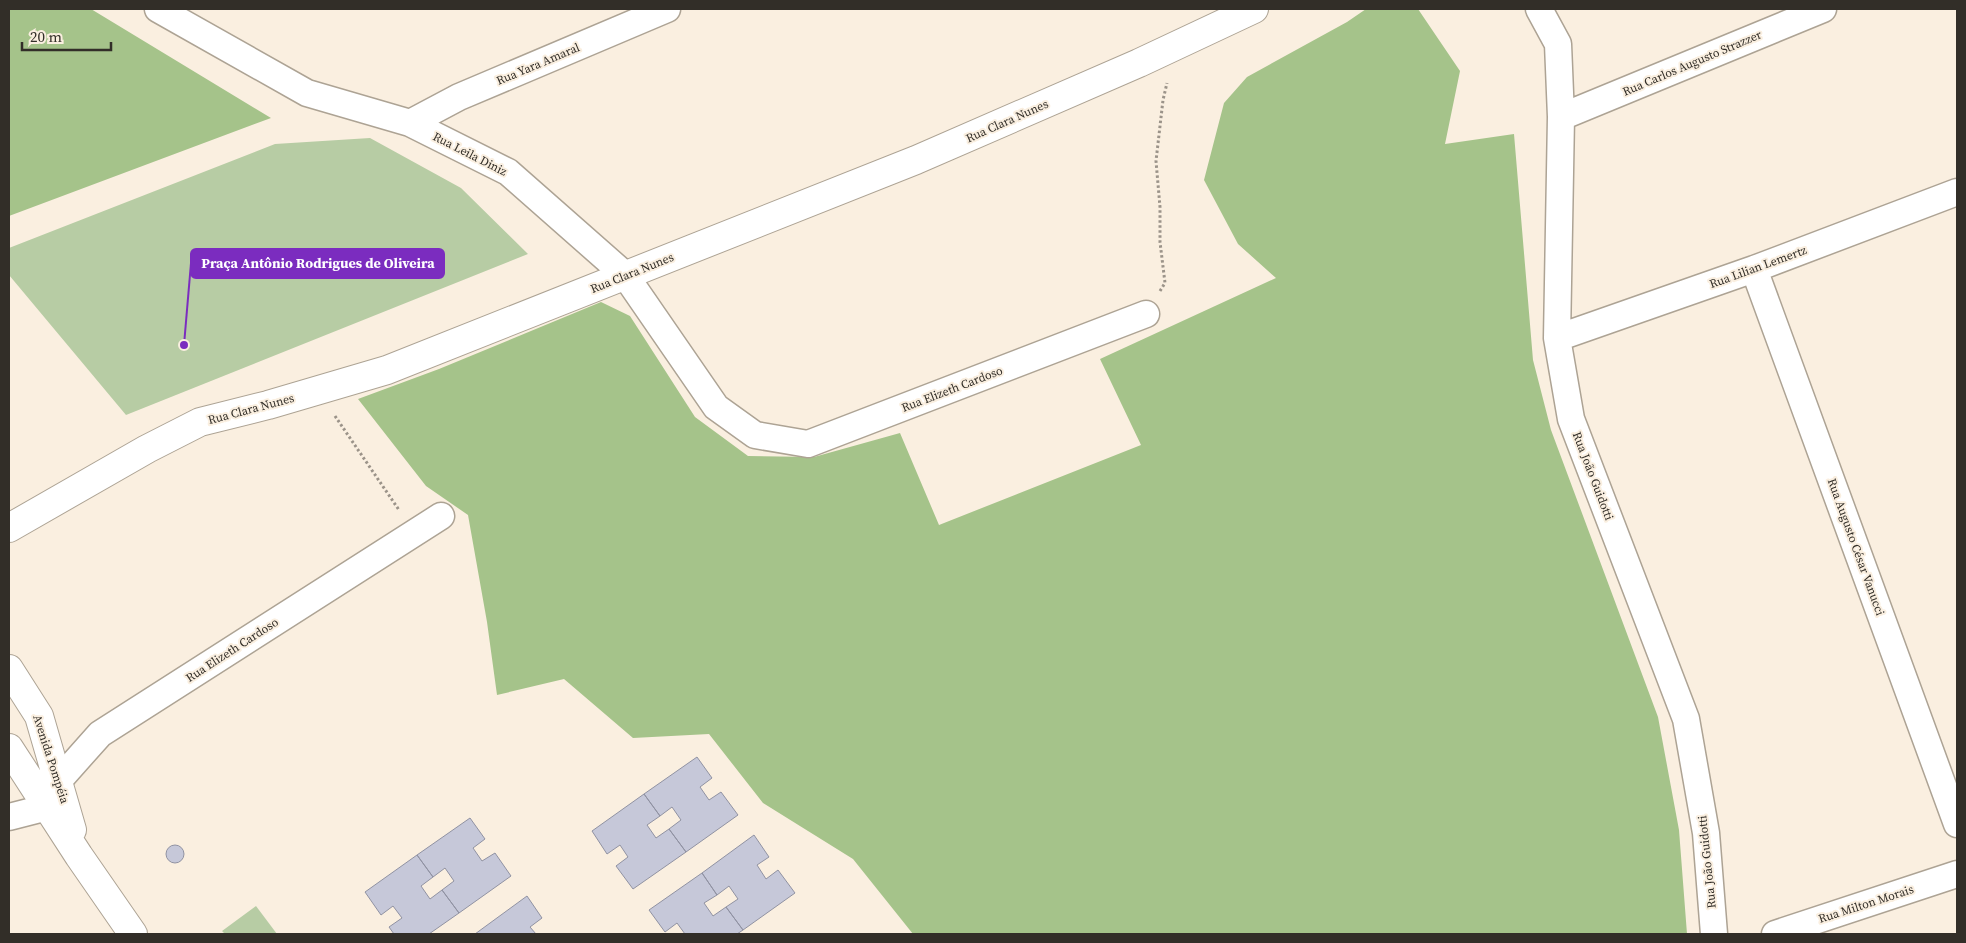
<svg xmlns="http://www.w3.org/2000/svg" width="1966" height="943" font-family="'Source Serif 4',serif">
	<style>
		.green { fill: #b7cca4 }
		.forest { fill: #a5c38a }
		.building { fill: #c6c8d9; stroke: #9092a2 }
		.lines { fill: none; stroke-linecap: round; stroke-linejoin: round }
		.minor-casing { stroke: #ada394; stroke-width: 29 }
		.tertiary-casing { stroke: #ada394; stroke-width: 30 }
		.secondary-casing { stroke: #ada394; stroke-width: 30 }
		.path { stroke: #9b9389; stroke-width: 3; stroke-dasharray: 2.5 2.5; stroke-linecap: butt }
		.minor { stroke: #fff; stroke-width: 26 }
		.tertiary { stroke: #fff; stroke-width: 28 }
		.secondary { stroke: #fff; stroke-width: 28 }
		.labels { text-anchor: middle; stroke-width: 4; stroke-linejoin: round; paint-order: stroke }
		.street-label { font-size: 12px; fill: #322e28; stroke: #faefe0 }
		.leader { fill: none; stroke: #7b2cbf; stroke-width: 2 }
		.callout-dot { fill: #7b2cbf; stroke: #faefe0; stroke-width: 2 }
		.callout { fill: #7b2cbf; stroke: #7b2cbf; stroke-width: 2 }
		.callout-label { font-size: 14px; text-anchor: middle; font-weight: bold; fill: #fff }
	</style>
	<rect width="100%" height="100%" fill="#faefe0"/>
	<path class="green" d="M370,138l91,50 67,66 -402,161 -117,-140v-27l266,-104z
		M256,906l21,28h-52l-3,-3z"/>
	<path class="forest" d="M9,9h82l180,109 -262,98z
		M1366,9h52l42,62 -15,73 69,-10 19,226 18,70 107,287 21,113 8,104h-774l-60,-75 -90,-56 -54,-69 -76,4 -69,-59 -67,16 -10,-73 -19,-107 -42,-29 -68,-87 81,-30 162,-67 29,14 65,101 53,39 66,1 86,-24 39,92 202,-80 -41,-86 176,-81 -38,-34 -34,-64 20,-77 23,-26 100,-55z"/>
	<path class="building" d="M697,757l15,21 -12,9 9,13 12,-8 17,23 -52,37 -17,-23 12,-9 -9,-13 -12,9 -16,-22z
		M644,794l16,22 -13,9 9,13 13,-9 17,23 -53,37 -17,-23 12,-9 -8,-12 -13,9 -15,-23z
		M470,818l15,21 -12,9 9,13 13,-8 16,23 -52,37 -17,-23 12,-9 -9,-13 -12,9 -16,-22z
		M754,835l15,22 -12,8 9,14 12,-9 17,23 -52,37 -17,-23 12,-8 -9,-13 -12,9 -15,-22z
		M166 854a9 9 0 1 1 18 0a9 9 0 1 1-18 0Z
		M417,855l16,22 -12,9 9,13 12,-9 17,23 -30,21h-35l-5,-7 13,-9 -9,-12 -12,9 -16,-23z
		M702,873l15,22 -13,8 9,13 13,-9 17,23 -6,4h-52l-8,-11 -12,9 -16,-22z
		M527,896l15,22 -12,9 6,7h-61z"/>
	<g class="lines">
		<defs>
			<path id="minor" d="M158,9l149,84 103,30 98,49 117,103 91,132 39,28 53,9 338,-130
				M1539,9l19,35 3,73 -4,221 14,81 115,300 20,114 8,101
				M1561,117l262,-108
				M410,123l49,-26 208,-88
				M1754,269l203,555
				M1557,338l197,-69 203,-77
				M9,817l39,-10 11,-27 41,-46 341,-218
				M1775,934l182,-60"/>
			<path id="tertiary" d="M9,528l138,-79 53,-27 68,-17 119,-35 529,-210 223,-97 115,-54"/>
			<path id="secondary" d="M9,669l30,47 33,114
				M9,748l70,108 54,78"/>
		</defs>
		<use href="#minor" class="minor-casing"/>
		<use href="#tertiary" class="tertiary-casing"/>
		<use href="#secondary" class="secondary-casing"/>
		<path class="path" d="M1160,291l5,-8 -5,-41v-35l-4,-46 7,-61 4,-17
			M335,416l64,94"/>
		<use href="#minor" class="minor"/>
		<use href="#tertiary" class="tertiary"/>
		<use href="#secondary" class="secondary"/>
	</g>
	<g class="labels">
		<g class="street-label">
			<text transform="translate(1692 63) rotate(-23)" y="4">Rua Carlos Augusto Strazzer</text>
			<text transform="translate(538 64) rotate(-23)" y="4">Rua Yara Amaral</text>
			<text transform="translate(1007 121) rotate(-24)" y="4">Rua Clara Nunes</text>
			<text transform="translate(470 154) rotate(27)" y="4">Rua Leila Diniz</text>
			<text transform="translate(1758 267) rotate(-20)" y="4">Rua Lilian Lemertz</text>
			<text transform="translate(632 273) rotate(-22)" y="4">Rua Clara Nunes</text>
			<text transform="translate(952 389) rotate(-21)" y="4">Rua Elizeth Cardoso</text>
			<text transform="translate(251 409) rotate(-15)" y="4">Rua Clara Nunes</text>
			<text transform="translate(1593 476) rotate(69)" y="4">Rua João Guidotti</text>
			<text transform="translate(1856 547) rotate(70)" y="4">Rua Augusto César Vanucci</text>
			<text transform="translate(232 650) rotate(-33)" y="4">Rua Elizeth Cardoso</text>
			<text transform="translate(51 759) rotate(72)" y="4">Avenida Pompéia</text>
			<text transform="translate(1707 862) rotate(-96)" y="4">Rua João Guidotti</text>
			<text transform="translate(1866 904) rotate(-18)" y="4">Rua Milton Morais</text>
		</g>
	</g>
	<path class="leader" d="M184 345L191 263"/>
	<circle class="callout-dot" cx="184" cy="345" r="5"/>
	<rect class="callout" x="191" y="249" width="253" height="29" rx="5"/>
	<g class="callout-label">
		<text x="318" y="268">Praça Antônio Rodrigues de Oliveira</text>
	</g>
	<rect width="1966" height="943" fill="none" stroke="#322e28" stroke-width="20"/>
	<path d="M22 42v8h89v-8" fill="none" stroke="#322e28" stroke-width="2.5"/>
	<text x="30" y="42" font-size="15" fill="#322e28" stroke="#faefe0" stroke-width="4" paint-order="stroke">20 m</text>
</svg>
